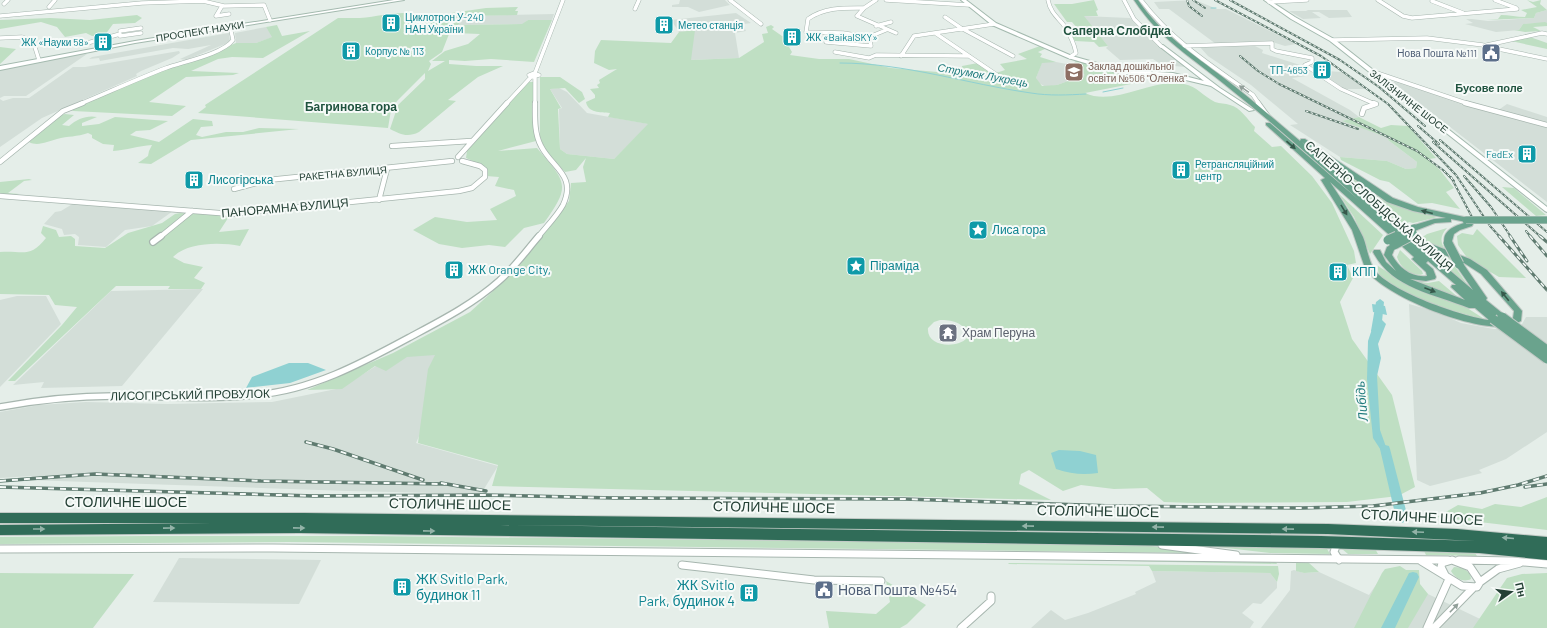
<svg xmlns="http://www.w3.org/2000/svg" width="1547" height="628" font-family="Barlow,sans-serif">
	<style>
		.built { fill: #d3ded8 }
		.green { fill: #bfdfc3; fill-rule: evenodd }
		.water { fill: #8fd1d2 }
		.lines { fill: none; stroke-linecap: round; stroke-linejoin: round }
		.stream { stroke: #8fd1d2; stroke-width: 1 }
		.river { fill: #8fd1d2; fill-rule: evenodd }
		.street-far3-casing { stroke: #a7b6af; stroke-width: 4.5 }
		.street-far2-casing { stroke: #a7b6af; stroke-width: 6 }
		.street-far1-casing { stroke: #a7b6af; stroke-width: 8 }
		.street-casing { stroke: #a7b6af; stroke-width: 9 }
		.secondary-casing { stroke: #a4baaf; stroke-width: 2 }
		.primary-casing { stroke: #c2cac6; stroke-width: 2 }
		.highway-casing { stroke: #c2cac6; stroke-width: 2 }
		.street-far3 { stroke: #fff; stroke-width: 3.5 }
		.street-far2 { stroke: #fff; stroke-width: 4.5 }
		.street-far1 { stroke: #fff; stroke-width: 5.5 }
		.street { stroke: #fff; stroke-width: 7 }
		.secondary { fill: #fff; fill-rule: evenodd }
		.primary { fill: #6aa38d; fill-rule: evenodd }
		.highway { fill: #306c58; fill-rule: evenodd }
		.rail-far2-casing { stroke: #5f7b70; stroke-width: 2 }
		.rail-far1-casing { stroke: #5f7b70; stroke-width: 3 }
		.rail-casing { stroke: #5f7b70; stroke-width: 3.5 }
		.rail-far2 { stroke: #f6faf8; stroke-width: 1; stroke-dasharray: 2.5; stroke-linecap: butt }
		.rail-far1 { stroke: #f6faf8; stroke-width: 1.5; stroke-dasharray: 4.5; stroke-linecap: butt }
		.rail { stroke: #f6faf8; stroke-width: 2; stroke-dasharray: 6; stroke-linecap: butt }
		.primary-bridge-far1-casing { stroke: #c2cac6; stroke-width: 8; stroke-linecap: butt }
		.primary-bridge-casing { stroke: #c2cac6; stroke-width: 11; stroke-linecap: butt }
		.primary-bridge-far1 { stroke: #6aa38d; stroke-width: 7 }
		.primary-bridge { stroke: #6aa38d; stroke-width: 9 }
		.oneway { fill: #92a09a }
		.oneway2 { fill: #36594b }
		.oneway3 { fill: #93b3a8 }
		.labels { text-anchor: middle; stroke-width: 4; stroke-linejoin: round; paint-order: stroke }
		.far-culture-label { font-size: 10px; fill: #0d838f; stroke: #f6faf8; text-anchor: start }
		.far-street-label { font-size: 10px; fill: #244035; stroke: #f6faf8 }
		.far-service-label { font-size: 10px; fill: #4e5e75; stroke: #f6faf8; text-anchor: end }
		.far-education-label { font-size: 10px; fill: #785e54; stroke: #f6faf8; text-anchor: start }
		.far-water-label { font-size: 11px; font-style: italic; fill: #1e7a7c; stroke: #f6faf8 }
		.far-neighbourhood-label { font-size: 11px; font-weight: bold; fill: #20533f; stroke: #f6faf8 }
		.far-quarter-label { font-size: 12px; font-weight: bold; fill: #20533f; stroke: #f6faf8 }
		.culture-label { font-size: 12px; fill: #0d838f; stroke: #f6faf8; text-anchor: start }
		.street-label { font-size: 12px; fill: #244035; stroke: #f6faf8 }
		.worship-label { font-size: 12px; fill: #5b616d; stroke: #f6faf8; text-anchor: start }
		.water-label { font-size: 13px; font-style: italic; fill: #1e7a7c; stroke: #f6faf8 }
		.near-street-label { font-size: 14px; fill: #244035; stroke: #f6faf8 }
		.near-culture-label { font-size: 14px; fill: #0d838f; stroke: #f6faf8; text-anchor: start }
		.near-service-label { font-size: 14px; fill: #4e5e75; stroke: #f6faf8; text-anchor: start }
	</style>
	<rect width="100%" height="100%" fill="#e5eee9"/>
	<path class="built" d="M680,0h45l5,5 -31,7 -11,-5h-16v-2l7,-1z
		M1195,0l22,9h9l70,35 -11,2 -16,-5 -22,1 16,8 -1,3 38,12 9,8 -3,3 -14,2 58,32 9,7 -16,4 47,17 -2,2 29,22 -1,6 -10,1 -19,-8 -47,-4 -50,-32 8,-1 -47,-39 -43,-29 -9,-10 17,-2 -47,-35h-10l-5,-7z
		M1306,10h41l5,7 -23,1 -10,-6h-7l9,6 -18,1 -14,-8h19z
		M1547,10v13l-24,1 -4,6 -23,2 -31,-8 8,-1 -7,-4h6l16,2 46,-3 2,-5z
		M736,13l15,10 -29,4 3,2 19,-2 2,4 -11,2 4,25 -49,2 4,-30 -15,2 -8,-12z
		M554,14l-2,6h-24l-5,4 -65,1 7,-9z
		M1083,16l47,2 19,20 37,29 -24,-2 -9,-6 -33,1 -14,-12 2,-2z
		M266,27l7,10 -17,6h-20l-1,-10z
		M229,33l1,9 -44,18 -6,-1 31,-14 -23,4 -15,-1 -73,13 -1,-3 -10,1 3,-2z
		M179,51l1,2 -8,5 -31,13 -5,3 1,2 -95,42 -42,29v-48l3,2 10,-3h16l44,-31h12z
		M82,54h5l-61,42h-22l-4,2v-28z
		M1077,59l9,16 -29,10 -11,2 -9,-5 -1,-4 6,-16h14l16,3z
		M1326,71l16,1 24,17h-25l-16,-14h5z
		M1392,82h8l81,27 66,19v74z
		M559,88l8,4 20,21 62,11 -35,35 -47,-5 -7,-5 -1,-40 3,-1 -12,-19z
		M1507,104l40,13v7l-50,-13z
		M74,203l25,3 74,5 -21,15 -27,4 -19,17 -28,-2 1,-8 -4,-3 -11,1 -2,-6 -18,-5 11,-12 6,-1z
		M203,289l-81,97 -81,2 3,-6 -31,3 98,-94z
		M17,296h29l15,28 -61,63v-87z
		M1409,304l25,7 27,12 33,6 27,-3 5,-9h21v115l-41,27 -27,11 3,3 -52,13 -13,-6z
		M464,332l-48,111 82,23 -17,28 -133,-3 -319,-11 3,-4 -32,2v-66l39,-7 47,-3 82,2 104,-2 69,-14 62,-39z
		M179,558l142,2 -22,44 -146,-2z
		M1294,570l10,3 15,-1 50,23 15,-22 115,55h-238l29,-38 1,-19z
		M1152,571l118,2 7,9v6l-16,16 -8,-1 -11,10 12,9 -4,6h-219l20,-18 14,10 23,-7 48,-19 -1,-2 21,-10z"/>
	<path class="green" d="M1094,0l4,10 -2,1 2,5h-14l24,30 -9,1 -5,-5 -19,-1 -7,-12h10l-6,-7h-5l-13,-18h18z
		M1527,0l6,2 8,-2 -1,4 7,6 -11,3 -2,5 -48,2 12,-1 3,-4c8,0 16,2 24,2l2,-4 -6,-3 16,-3z
		M518,7l-3,4h3l-1,4 -52,1 -7,9 64,-1 6,-4h24l-18,42 -43,-3 -26,2 -16,-1v4l27,2h27l-25,11 -30,23 8,1 -37,31c-12,6 -19,2 -29,-3l8,-24 27,-26v-6l-28,28 -6,9 -3,18 -190,-15 8,-6 -1,-2 133,-87c7,0 15,0 22,0 24,-2 41,-9 66,-2l-23,17 4,1 4,-4 10,-2 10,-12 55,-8zM454,33l26,1 -12,10 -23,7 -13,10h13l-17,10 3,-7 -2,-3 13,-9 7,-18h-2z
		M137,15l5,3 -7,5 -22,1 -8,11 -13,1 -6,-3 -21,4 -8,-10 -16,-5 -41,7v-9l50,-2 40,2z
		M1545,22l2,1v3l-14,1 8,4 -16,1 -11,-2h5l4,-6z
		M277,25l5,11 28,-5 -47,27 -31,-1 -14,2 -27,12 48,2 -6,2 -47,2 -37,25 37,4 -14,10 -99,-5 -2,-2 109,-46 22,-6 34,-14h20l16,-6 -6,-10z
		M771,25l3,2 -2,2 10,7 5,-1 -4,3 3,4 7,3 -4,2 3,5 -2,3 29,4h30l42,9 70,6 1,-8 16,-3 15,11 12,-4 -5,-6 27,-5 -9,-5 22,-8 5,3 -7,3 4,2 -2,3 16,5 -14,1 -6,15 6,8 15,-1 28,-10 -12,-10 4,-5 39,11 44,4 31,5c-15,-2 -43,-10 -55,3l-51,10c30,14 67,-16 99,-9 13,2 20,13 31,18 5,2 10,1 15,3 10,2 18,15 25,22l-1,4 18,16 9,-1 31,30 20,27 22,48 2,12 -9,2 6,13 -13,24 12,37 40,56 23,92 -17,9 -51,6 -154,1 -29,-1 -17,-14 -33,1 -33,-4 -18,6 -34,-21 -8,4 -2,10 32,16 -559,-14 6,-21 -80,-22 10,-74 7,-14 -28,2 -21,14 -11,-5 -33,23 -35,1 86,-37 77,-41 46,-42 53,-69 2,-18 15,-1 -3,-15 3,-9 -10,12 -11,2 -20,-22 -5,-13v-60h20l22,15 3,7 -6,4 -14,-15 -15,1 11,19 -3,1 2,40 7,5 47,5 34,-35 -40,-7 2,-4c-10,-1 -22,0 -24,-11l9,-4v-3l-5,-6 9,-1 -2,-3 3,-2 -1,-3 18,-11 -8,1 -15,-7 1,-12 6,-11 70,3 8,-11 16,-2 -4,30 48,-2 25,-16 -2,-8 6,-1 -2,-6zM940,320c11,0 23,2 28,14l-1,4c-10,11 -41,9 -39,-10l6,-6z
		M1530,37l17,6v6l-36,-8z
		M0,47l16,2 -16,15z
		M527,82h7l2,59 -38,10 39,-3c30,35 34,37 7,75l-20,5 -19,19 -16,-2 -27,3 -23,-4 -26,-14 22,-13 32,5 30,-2 -7,-11 26,-13 -2,-6 -19,-4 4,-9 -13,-1v-9l-20,-9 1,-7z
		M65,114l9,1 -12,10 7,1c8,-7 18,-11 28,-9l-15,6v3l17,-2 16,-7 53,4 -18,9 -14,1 -6,4 29,7 34,-23 19,2 1,5 -12,1 -5,8 6,2 24,-5h17l16,-4 40,1 -108,11 -40,24 -13,-1 10,-7 1,-5 3,-6c-14,1 -25,5 -39,6l1,-6 -11,-1 -11,-6v-3l-4,-2c-11,4 -20,3 -31,6 -9,2 -19,8 -28,3l32,-27z
		M1359,117l22,11 10,-3 17,1 28,32 -7,1 11,11 14,18 -8,4 14,17 -28,-6 -14,1 -29,-22 -9,-2 -39,-20 -1,-3 47,4 19,8 10,-1 1,-6 -29,-22 1,-2 -47,-17z
		M1315,151l65,47 27,11 31,8 -25,6 -4,-1 -7,4z
		M29,179l3,1 -8,1 -16,12 11,1 -3,1 -16,-1v-12z
		M1502,187l12,1 32,27 -10,1z
		M1339,194l44,41 -13,19 -16,-37z
		M180,213l50,2 -11,17 30,-3 -9,17c-20,-4 -52,-4 -67,11l11,6 19,4 -9,11 11,5 -4,6h-33l2,-3h-54l-101,95h-7l54,-56 15,-18 -22,-2 -6,-10 -49,-1v-42c22,-2 30,7 46,-14l-5,-5 2,-7 13,4 3,7 12,-1 4,3v7l30,2 23,-15 34,-10 13,-9z
		M1447,228c-7,8 -7,13 -2,22l-27,-10 9,-6z
		M1477,229l49,49 -27,-1 -31,-18 -10,-14 -1,-9 5,-3 11,2z
		M1424,249l24,7 21,31z
		M1400,250l22,21 1,3c-11,4 -23,-7 -26,-17z
		M1378,266l30,19 56,21 22,14c-25,-6 -89,-25 -105,-43 -3,-3 -3,-7 -3,-11z
		M1414,281l14,2 11,-2 20,17z
		M1547,497v33l-110,-13 21,-12 24,4 13,-5 26,3z
		M147,536h223l774,9 58,8 -913,-11 -289,2v-7z
		M1209,546l117,1 4,7 -60,-1z
		M1374,547l4,7h-30l-6,-5z
		M1423,549l50,1 4,6 -51,-1z
		M1017,557l258,3 2,4 -263,-5z
		M1008,563l270,3 1,8 -2,8 -7,-9 -118,-2 -3,-5 -140,-2z
		M1296,563h13l10,9 -15,1 -8,-2z
		M1400,566l6,4h13l1,14 8,10 -20,34h-54l28,-55 3,-4z
		M1454,567c8,0 17,4 17,12 -8,4 -16,-1 -20,-8z
		M0,573l134,1 -41,54h-93z
		M1547,573v55h-74l34,-50 15,-4z
		M886,581l40,24 -19,19 -7,4h-71l-3,-17 50,3 14,-12z"/>
	<path class="water" d="M1372,304l13,2 2,9 -14,-3z
		M1375,320h7l4,4 -8,20 3,14 -4,18 3,54 11,31 -5,-3 -13,-20 -6,-59 1,-38z
		M289,363h19l18,7 -36,13 -44,5 6,-11z
		M1059,450l21,1 16,4 2,18c-15,2 -27,1 -42,-4l-5,-16z"/>
	<g class="lines">
		<path class="stream" d="M1211,8h5
			M840,63c65,0 127,21 191,30 18,3 37,2 55,1
			M1103,92l20,-4"/>
		<path class="river" d="M1380,299l4,3 -3,29 -5,3 -5,-3 5,-29z
			M1385,445l4,1 1,3 18,69 -2,3 -4,2 -4,-2 -2,-3 -16,-69 1,-3z
			M1413,572l4,1 2,4 -24,51h-14l28,-55z"/>
		<defs>
			<path id="street-far3" d="M730,0l31,24
				M876,0l-12,8 -7,8 39,17
				M886,0l83,5
				M1048,0c2,11 8,16 15,24 6,9 11,18 13,29l-6,4
				M1124,0l10,19 27,27
				M1141,0c31,41 71,66 112,95l6,9
				M1378,0l25,16 9,2 105,-9 -1,-1
				M1495,0l21,8
				M1432,1l31,12
				M1269,2l38,-2
				M4,4l4,-4
				M222,6l-6,10 13,-2
				M49,7l6,-7
				M864,8c-20,0 -39,-1 -56,11l-2,13 37,1 26,4
				M635,9l4,-9
				M0,16l142,-13 61,-2 21,5 40,-1 6,15
				M945,17l16,11 52,28
				M876,26l15,-4
				M120,31l21,-3
				M935,33l62,42
				M120,36l21,-3
				M0,38l22,-1 11,4 6,19
				M1332,40l95,-2 56,7
				M826,42l45,4 -2,-9 17,-7
				M80,45l40,-11
				M1487,45l55,-12 5,1
				M1184,46l88,-3v6l4,2 36,7v4l-7,3 36,24 34,15
				M1489,47l58,12
				M835,52l34,6 7,-3 93,1
				M901,56l13,-20 80,-12
				M1371,71l98,33
				M534,73l5,2 -8,2 -2,-2z
				M535,73l28,-73
				M80,104c29,-12 57,-25 86,-36 16,-6 57,-14 67,-28l-3,-14
				M506,104l25,-27
				M535,104v-27"/>
			<path id="street-far2" d="M535,103c0,14 -1,30 6,43 11,22 36,29 22,59 -6,11 -17,22 -25,32
				M1258,103l11,15
				M1465,103l82,22
				M1362,114l2,-6 12,-4 -3,-1
				M392,146l79,-5
				M458,157l49,-54
				M0,162l63,-51 20,-8
				M234,189l34,-9 184,-19
				M0,196l232,18 227,-23 13,-3 13,-11v-7l-5,-4 -18,-5
				M379,200l8,-31
				M160,237l32,-26"/>
			<path id="street-far1" d="M153,242l8,-6
				M0,407c38,-7 75,-11 114,-11 47,0 95,4 142,-1 57,-5 106,-32 156,-59 30,-16 61,-32 87,-55 15,-13 27,-30 40,-45"/>
			<path id="street" d="M1162,545l74,10
				M0,549l273,-1 1175,12
				M1339,560l-5,-8 2,-6 4,-2
				M1459,560l53,1 35,3
				M1421,561l41,25 15,1 3,-5 -10,-15 -18,-7 -10,3 -1,4 4,8
				M682,565l132,15 67,1
				M1480,582l18,-13 22,-6
				M961,628l30,-27v-5
				M1427,628l22,-49
				M1434,628l39,-40"/>
			<path id="secondary" d="M394,0h10l-269,43 -135,27v-4l135,-25z
				M961,0h5l30,23 76,33 50,14 51,3 31,8 -45,-35 4,-1 57,43 34,22 -5,1 -38,-25 -38,-9 -51,-3 -54,-16 -76,-33z
				M1264,0h5l26,17 39,22 213,168v5l-2,-1 -215,-170 -39,-22z"/>
			<path id="primary" d="M1134,0h4c23,34 55,54 86,78 26,20 51,42 76,63l1,-2h4l88,59 25,9 51,11 1,2 -4,2 -15,-3v3l-16,1 -18,7h-6l-1,-2 1,-2 23,-7 12,-1 -33,-7 -26,-9 -85,-60 113,99 6,-1 49,19 17,11 35,41 -1,10c-4,2 -9,4 -14,5 -32,6 -125,-30 -142,-58l-13,-38 -31,-50 4,-2 -59,-53v-2h4l90,78c-43,-39 -86,-77 -131,-113 -36,-30 -69,-48 -95,-88zM1330,182l84,75 -2,2 14,13 1,4c-15,2 -28,-8 -35,-21l2,-5 4,-5 -4,-2 -7,4 -3,8 12,16 -10,-9 -6,-12h-6l-1,2c18,36 61,42 96,56h6l14,12c-26,-3 -101,-29 -115,-51 -6,-10 -7,-22 -11,-32 -9,-19 -21,-37 -33,-55zM1420,245l44,18 17,11 33,37 -1,7 -8,3 -8,-1 1,-1 -3,-3 7,4 5,-3 -21,-17 1,-2 -25,-36h-3l-4,2 18,26zM1428,261l28,24h-4l-1,2 14,13 -55,-21 16,2 9,-2 1,-2 -3,-8 -7,-6z
				M1469,222h3l1,2 -1,2 -12,4 -6,4 -3,11h-6c-5,-15 13,-21 24,-23z"/>
			<path id="highway" d="M0,513h304l1024,11 129,5 90,8v23l-68,-7 -158,-5 -1021,-15 -300,2v-10l212,-2h-212zM500,525l828,9 148,7 -155,-5z"/>
		</defs>
		<use href="#street-far3" class="street-far3-casing"/>
		<use href="#street-far2" class="street-far2-casing"/>
		<use href="#street-far1" class="street-far1-casing"/>
		<use href="#street" class="street-casing"/>
		<use href="#secondary" class="secondary-casing"/>
		<use href="#primary" class="primary-casing"/>
		<use href="#highway" class="highway-casing"/>
		<use href="#street-far3" class="street-far3"/>
		<use href="#street-far2" class="street-far2"/>
		<use href="#street-far1" class="street-far1"/>
		<use href="#street" class="street"/>
		<use href="#secondary" class="secondary"/>
		<use href="#primary" class="primary"/>
		<use href="#highway" class="highway"/>
		<defs>
			<path id="rail-far2" d="M1187,0l2,6 13,10
				M1193,0l12,8
				M1215,0l106,56 67,48 68,71 34,51 10,11
				M1230,0l110,60 39,27 46,39
				M1240,56l18,15 21,13 138,67 26,19 11,11
				M1306,111l52,18
				M1418,126l21,18
				M1440,140l107,92
				M1433,142l108,95
				M1464,176l27,31 20,30
				M1451,177l22,42
				M1526,231l5,6"/>
			<path id="rail-far1" d="M1499,236l48,54
				M1510,236l17,25
				M1530,236l17,20
				M1540,236l7,6"/>
			<path id="rail" d="M306,442l27,7 90,31
				M0,481l95,-7 166,7 184,3
				M441,483l45,8
				M0,487l314,9 171,-1 129,3 290,1 209,7 189,2 71,-2 107,-13 38,-8 29,-9
				M1525,487l22,-3"/>
		</defs>
		<use href="#rail-far2" class="rail-far2-casing"/>
		<use href="#rail-far1" class="rail-far1-casing"/>
		<use href="#rail" class="rail-casing"/>
		<use href="#rail-far2" class="rail-far2"/>
		<use href="#rail-far1" class="rail-far1"/>
		<use href="#rail" class="rail"/>
		<defs>
			<path id="primary-bridge-far1" d="M1466,220h81
				M1395,237l19,-9
				M1409,237l5,-3"/>
			<path id="primary-bridge" d="M1388,240l9,-4
				M1448,243l11,21
				M1394,245l17,-9
				M1502,317l45,33
				M1493,319l54,40"/>
		</defs>
		<use href="#primary-bridge-far1" class="primary-bridge-far1-casing"/>
		<use href="#primary-bridge" class="primary-bridge-casing"/>
		<use href="#primary-bridge-far1" class="primary-bridge-far1"/>
		<use href="#primary-bridge" class="primary-bridge"/>
	</g>
	<defs><path id="oneway-solid" d="M-6-.8H1V-3.2L6.5 0L1 3.2V.8H-6Z"/></defs>
	<g class="oneway">
		<use href="#oneway-solid" transform="translate(1244 89) rotate(-145)"/>
		<use href="#oneway-solid" transform="translate(1454 608) rotate(-46)"/>
	</g>
	<g class="oneway2">
		<use href="#oneway-solid" transform="translate(1291 145) rotate(41)"/>
		<use href="#oneway-solid" transform="translate(1344 210) rotate(59)"/>
		<use href="#oneway-solid" transform="translate(1427 212) rotate(-165)"/>
		<use href="#oneway-solid" transform="translate(1430 290) rotate(21)"/>
		<use href="#oneway-solid" transform="translate(1505 296) rotate(-129)"/>
	</g>
	<g class="oneway3">
		<use href="#oneway-solid" transform="translate(1028 526) rotate(-179)"/>
		<use href="#oneway-solid" transform="translate(1158 527) rotate(-179)"/>
		<use href="#oneway-solid" transform="translate(169 528) rotate(-1)"/>
		<use href="#oneway-solid" transform="translate(299 528) rotate(1)"/>
		<use href="#oneway-solid" transform="translate(39 529)"/>
		<use href="#oneway-solid" transform="translate(1288 529) rotate(-179)"/>
		<use href="#oneway-solid" transform="translate(429 531) rotate(1)"/>
		<use href="#oneway-solid" transform="translate(1418 532) rotate(-178)"/>
		<use href="#oneway-solid" transform="translate(1508 538) rotate(-175)"/>
	</g>
	<defs>
		<symbol id="building-square" viewBox="-11 -11 22 22"><rect x="-9" y="-9" width="18" height="18" rx="4" fill="#0f9aa8" stroke="#f6faf8"/><path d="M-4-6H4V6H1V3H-1V6H-4ZM-2.5-4.3h1.7v1.8h-1.7ZM.8-4.3h1.7v1.8H.8ZM-2.5-1h1.7V.8h-1.7ZM.8-1h1.7V.8H.8Z" fill="#fff"/></symbol>
		<symbol id="civic-square" viewBox="-11 -11 22 22"><rect x="-9" y="-9" width="18" height="18" rx="4" fill="#5c6f8a" stroke="#f6faf8"/><path d="M-.6-6.5H3V-4.5H.6V-3L4-1V1h2V6H-6V1h2V-1L-.6-3ZM-1.2 2.5V6h2.4V2.5Z" fill="#fff"/></symbol>
		<symbol id="school-square" viewBox="-11 -11 22 22"><rect x="-9" y="-9" width="18" height="18" rx="4" fill="#8d6e63" stroke="#f6faf8"/><path d="M0-5L7-2L0 1L-7-2ZM-4 1L0 2.5L4 1V4Q0 6-4 4Z" fill="#fff"/></symbol>
		<symbol id="sight-square" viewBox="-11 -11 22 22"><rect x="-9" y="-9" width="18" height="18" rx="4" fill="#0f9aa8" stroke="#f6faf8"/><path d="M0-6L1.8-2.2L6-1.7L2.9 1.2L3.7 5.4L0 3.3L-3.7 5.4L-2.9 1.2L-6-1.7L-1.8-2.2Z" fill="#fff"/></symbol>
		<symbol id="temple-square" viewBox="-11 -11 22 22"><rect x="-9" y="-9" width="18" height="18" rx="4" fill="#6b7280" stroke="#f6faf8"/><path d="M0-6L5-2H3V0L6.5 2.5H4V6H1.5V3h-3V6H-4V2.5H-6.5L-3 0V-2H-5Z" fill="#fff"/></symbol>
	</defs>
	<g fill-rule="evenodd">
		<use href="#building-square" x="380" y="12" width="22" height="22"/>
		<use href="#building-square" x="653" y="14" width="22" height="22"/>
		<use href="#building-square" x="781" y="26" width="22" height="22"/>
		<use href="#building-square" x="92" y="31" width="22" height="22"/>
		<use href="#building-square" x="340" y="40" width="22" height="22"/>
		<use href="#civic-square" x="1480" y="42" width="22" height="22"/>
		<use href="#building-square" x="1311" y="59" width="22" height="22"/>
		<use href="#school-square" x="1063" y="61" width="22" height="22"/>
		<use href="#building-square" x="1516" y="143" width="22" height="22"/>
		<use href="#building-square" x="1170" y="159" width="22" height="22"/>
		<use href="#building-square" x="183" y="169" width="22" height="22"/>
		<use href="#sight-square" x="967" y="219" width="22" height="22"/>
		<use href="#sight-square" x="845" y="255" width="22" height="22"/>
		<use href="#building-square" x="443" y="259" width="22" height="22"/>
		<use href="#building-square" x="1327" y="261" width="22" height="22"/>
		<use href="#temple-square" x="937" y="322" width="22" height="22"/>
		<use href="#building-square" x="391" y="576" width="22" height="22"/>
		<use href="#civic-square" x="813" y="579" width="22" height="22"/>
		<use href="#building-square" x="738" y="582" width="22" height="22"/>
	</g>
	<g class="labels">
		<g class="far-culture-label">
			<text x="405" y="21">Циклотрон У-240<tspan x="405" dy="12">НАН України</tspan></text>
			<text x="678" y="29">Метео станція</text>
			<text x="806" y="41">ЖК «BaikalSKY»</text>
			<text x="89" y="46" text-anchor="end">ЖК «Науки 58»</text>
			<text x="365" y="55">Корпус № 113</text>
			<text x="1308" y="74" text-anchor="end">ТП-4653</text>
			<text x="1513" y="158" text-anchor="end">FedEx</text>
			<text x="1195" y="168">Ретрансляційний<tspan x="1195" dy="12">центр</tspan></text>
		</g>
		<g class="far-street-label">
			<text transform="translate(200 31) rotate(-9)" y="4">ПРОСПЕКТ НАУКИ</text>
			<text transform="translate(1409 101) rotate(38)" y="4">ЗАЛІЗНИЧНЕ ШОСЕ</text>
			<text transform="translate(343 173) rotate(-5)" y="4">РАКЕТНА ВУЛИЦЯ</text>
		</g>
		<g class="far-service-label">
			<text x="1477" y="57">Нова Пошта №111</text>
		</g>
		<g class="far-education-label">
			<text x="1088" y="70">Заклад дошкільної<tspan x="1088" dy="12">освіти №506 "Оленка"</tspan></text>
		</g>
		<g class="far-water-label">
			<text transform="translate(983 75) rotate(10)" y="4">Струмок Лукрець</text>
		</g>
		<g class="far-neighbourhood-label">
			<text x="1489" y="92">Бусове поле</text>
		</g>
		<g class="far-quarter-label">
			<text x="1117" y="35">Саперна Слобідка</text>
			<text x="351" y="111">Багринова гора</text>
		</g>
		<g class="culture-label">
			<text x="208" y="184">Лисогірська</text>
			<text x="992" y="234">Лиса гора</text>
			<text x="870" y="270">Піраміда</text>
			<text x="468" y="274">ЖК Orange City,</text>
			<text x="1352" y="276">КПП</text>
		</g>
		<g class="street-label">
			<text transform="translate(1379 206) rotate(41)" y="4">САПЕРНО-СЛОБІДСЬКА ВУЛИЦЯ</text>
			<text transform="translate(285 208) rotate(-5)" y="4">ПАНОРАМНА ВУЛИЦЯ</text>
			<text transform="translate(190 395) rotate(-1)" y="4">ЛИСОГІРСЬКИЙ ПРОВУЛОК</text>
		</g>
		<g class="worship-label">
			<text x="962" y="337">Храм Перуна</text>
		</g>
		<g class="water-label">
			<text transform="translate(1361 401) rotate(-95)" y="5">Либідь</text>
		</g>
		<g class="near-street-label">
			<text x="126" y="507">СТОЛИЧНЕ ШОСЕ</text>
			<text transform="translate(450 504) rotate(1)" y="5">СТОЛИЧНЕ ШОСЕ</text>
			<text transform="translate(774 507) rotate(1)" y="5">СТОЛИЧНЕ ШОСЕ</text>
			<text transform="translate(1098 511) rotate(1)" y="5">СТОЛИЧНЕ ШОСЕ</text>
			<text transform="translate(1422 517) rotate(3)" y="5">СТОЛИЧНЕ ШОСЕ</text>
		</g>
		<g class="near-culture-label">
			<text x="416" y="584">ЖК Svitlo Park,<tspan x="416" dy="16">будинок 11</tspan></text>
			<text x="735" y="590" text-anchor="end">ЖК Svitlo<tspan x="735" dy="16">Park, будинок 4</tspan></text>
		</g>
		<g class="near-service-label">
			<text x="838" y="595">Нова Пошта №454</text>
		</g>
	</g>
	<g transform="translate(1511 592) rotate(76)" stroke="#f6faf8" stroke-width="3" paint-order="stroke">
	<path d="M0-3L7 15L0 10L-7 15Z" fill="#244035"/>
	<text y="-6" font-size="11" font-weight="bold" text-anchor="middle" fill="#244035">Пн</text>
	</g>
</svg>
